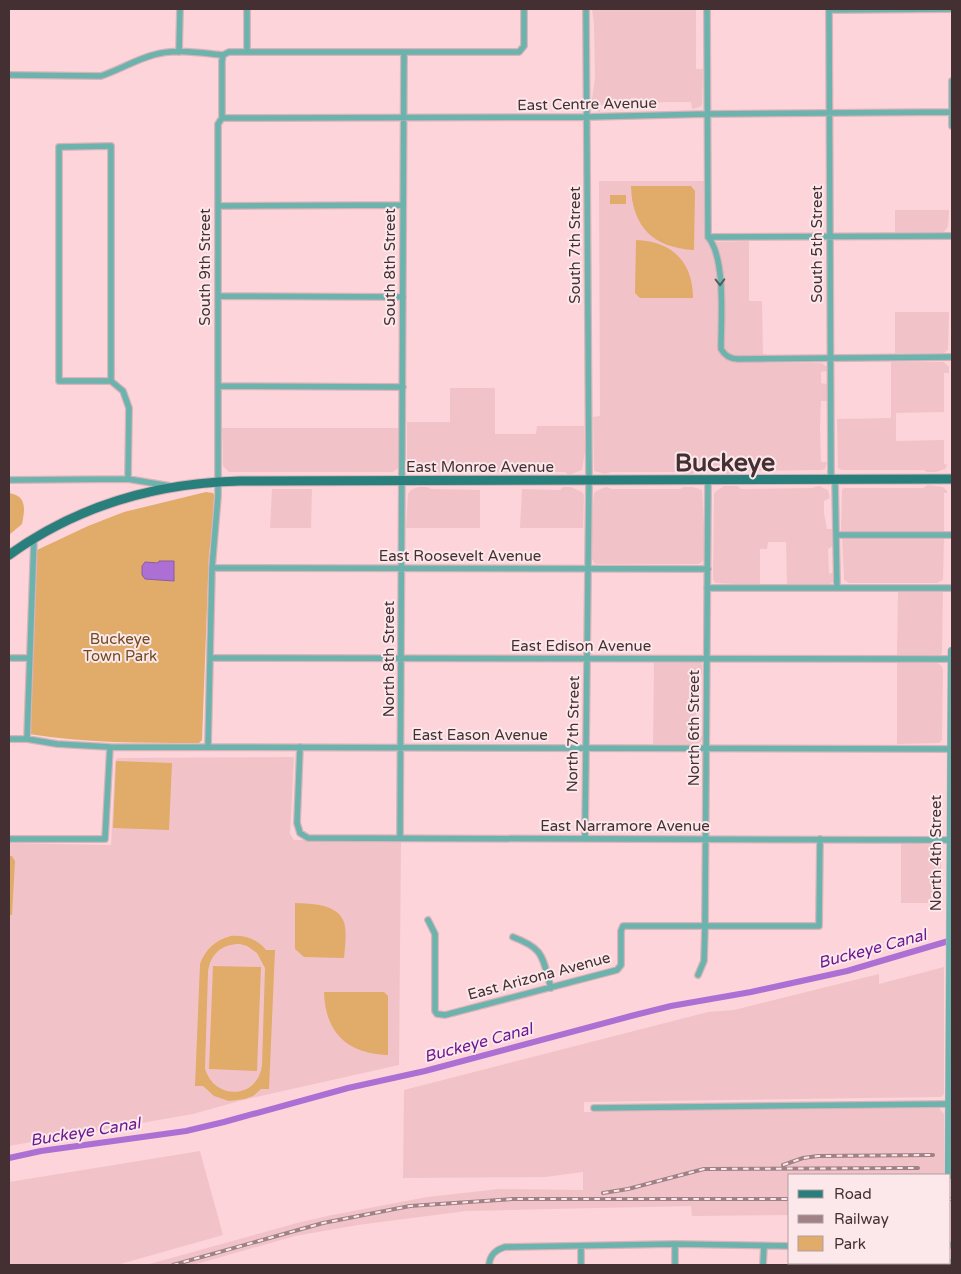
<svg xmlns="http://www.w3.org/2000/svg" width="961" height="1274" font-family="'Varela Round',sans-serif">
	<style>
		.built { fill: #f1c3c8 }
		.green { fill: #e1ab69; fill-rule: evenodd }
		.water { fill: #ac6fd4; stroke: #8d5ca4 }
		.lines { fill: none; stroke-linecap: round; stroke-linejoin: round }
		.canal { stroke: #ac6fd4; stroke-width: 6 }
		.minor-casing { stroke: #d8b3b8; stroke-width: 8 }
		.tertiary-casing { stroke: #d8b3b8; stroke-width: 9 }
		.primary-casing { stroke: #d8b3b8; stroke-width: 11 }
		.minor { stroke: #6cb2ad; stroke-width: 5.5 }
		.tertiary { stroke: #6cb2ad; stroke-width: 8 }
		.primary { stroke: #287f7b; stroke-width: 9 }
		.rail-casing { stroke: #a08286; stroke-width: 4 }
		.rail { stroke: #fce8ea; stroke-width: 2; stroke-dasharray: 5.5; stroke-linecap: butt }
		.oneway { stroke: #525e5e }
		.labels { text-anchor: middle; stroke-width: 4; stroke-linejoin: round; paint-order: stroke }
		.street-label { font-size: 15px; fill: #443033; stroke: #fce8ea }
		.park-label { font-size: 15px; fill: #6e4c20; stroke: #fce8ea }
		.water-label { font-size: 16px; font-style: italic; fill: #6b1895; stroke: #fce8ea }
		.town-label { font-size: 25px; font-weight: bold; fill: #443033; stroke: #fce8ea }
	</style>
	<rect width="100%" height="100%" fill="#fdd4d9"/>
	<path class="built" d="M592,9h104v60h7l-1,36 -2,2 -8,2 -1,-7h-22l-69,3v7l-7,-2 -1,-11 3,-21 -1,-54z
		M599,181h105v55l6,6 39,-1v60h13l1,53h3v9h56l5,4v4l-6,1v11l6,1v17h-6l-1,26 1,35h6l-2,7 -3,1 -78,1 -5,2 -12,1 -4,-3h-26l-5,3h-9l-3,-2h-69l-6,2 -11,-3 -1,-54 7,-1z
		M895,210h54l-1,16 -4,6h-49z
		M895,312h54l-1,38 -4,3h-49z
		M891,362h53l5,5v6h-5v39l-48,1v28l48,-1v24l3,1 -2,4 -9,3h-9l-3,-2h-82l-4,-2 -1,-49 54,-1z
		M450,388h45v46h41l1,-8h47l1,25 -3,19 -13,5 -4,-3h-154l-4,-6v-44h43z
		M222,428h176v40l-5,4h-164l-6,-6z
		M928,485l15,2 4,4v2h-3v39l-103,1 1,-44 3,-1h78z
		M724,486h14l3,3 71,-1 7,-2 9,4 2,8 -6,3v12l3,16h6l1,16 -6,4 1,25 5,-2 -1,10 -3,2 -43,1 -1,-43h-18l-1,7h-7v36l-45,-2 -2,-4 1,-85 2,-3z
		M418,487h9l4,2 49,1v38h-74l2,-34 3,-4z
		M563,487h8l11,5 2,3 -1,33h-63l2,-39 38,1z
		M606,487l6,2h68l4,-2h9l9,3 2,36v33l-2,3 -3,2h-102l-3,-1 -2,-4 -1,-26 3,-40 2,-2z
		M272,489h40l-1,39h-41z
		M842,538h102l-1,42 -6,3h-88l-5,-3v-3z
		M898,590l45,2 -1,61 -1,2h-44z
		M654,662h46l2,2v10h-5l-1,61 6,1 1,3 -5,5h-45z
		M897,662l40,1 4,2 2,5 -1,70 -3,3 -42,1z
		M294,757l-4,77 4,6 107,1 -2,224 -156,35 -50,14 -184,32v-303l102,2 4,-83 2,-4z
		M901,843l38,2 2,3v55h-40z
		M944,967v127l-3,3 -357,5v10l355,-4 5,6v61h-154v40l-98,1 -1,-10 -225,5 -108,14 -63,11 -102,29h-47l151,-42 35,-8 95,-18 72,-8 84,1v-18l-38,5 -142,1 1,-88 304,-78 26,-2 145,-36v10z
		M200,1151l23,84 -106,30h-108v-83z"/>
	<path class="green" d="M631,186h60l4,5 -1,59c-40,-2 -62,-23 -63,-64z
		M610,195h16v9h-16z
		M636,240c36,1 57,22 57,58h-53l-5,-5z
		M206,492l7,1 1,2 -1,32 -4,26 -7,187 -3,3c-57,0 -114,0 -170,-9l8,-184 51,-24 36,-14z
		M9,493c18,3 16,16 13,31l-13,11z
		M116,761l56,2 -3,67 -56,-2z
		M9,856h3l3,5 -3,54h-3z
		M295,903c16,1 42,0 49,19 3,10 1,25 0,36l-40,-1 -9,-8z
		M231,936c14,-1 26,3 35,14h9l-6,139h-8l-8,7 -8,3 -16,2 -15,-5 -11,-10h-8l5,-122c6,-16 16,-24 31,-28zM240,944l7,2 10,7 8,15 -3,97c-4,34 -47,36 -57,4l3,-97c2,-18 14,-28 32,-28z
		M213,966l48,1 -4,104 -48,-2z
		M324,992h60l4,4v59c-41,-1 -63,-23 -64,-63z"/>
	<path class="water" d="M159,561h15v20l-29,-2 -3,-4v-9l3,-4 13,1z"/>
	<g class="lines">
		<path class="canal" d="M9,1158l32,-7 145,-20 38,-9 124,-34 77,-17 206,-55 40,-10 80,-14 96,-21 105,-31"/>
		<defs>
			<path id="minor" d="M247,9v43
				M707,9l1,228c18,21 13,83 13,112 4,7 9,10 17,10l214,-2
				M829,9l2,470
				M829,10l123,-1
				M179,52l1,-43
				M9,75l92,1c18,-6 34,-16 52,-21 22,-7 48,-2 70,0l6,-3h290l5,-6v-37
				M952,81v45
				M222,118l365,-1 120,-3 245,-2
				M218,206l184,-1
				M708,237l244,-1
				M218,296l185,1
				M111,381v-235l-52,1v234h52l12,10 6,17 -1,71
				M218,386l185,1
				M835,479l2,109
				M9,480l119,-1 42,7
				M836,535h116
				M212,568l496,1
				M707,588h245
				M9,658h21
				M210,658l742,1
				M9,739h18l30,5 53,3 841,2
				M27,739l7,-200
				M208,747l4,-179 6,-72v-372l4,-6v-57l1,-6
				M300,747l-3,76 3,10 8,5 644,2
				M400,838l4,-786
				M585,838l4,-357 -3,-472
				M9,839h96l5,-92
				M428,920l7,14v77l2,3 8,1 172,-45 4,-5v-34l2,-5h196l1,-87
				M513,937c32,12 29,20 38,51
				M698,975l6,-14 1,-35 3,-446
				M594,1108l355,-4
				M675,1244v21
				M950,1245h2
				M581,1246v19
				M489,1265c1,-10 6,-15 16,-18l170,-3 115,2
				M763,1265l1,-19
				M857,1265v-2"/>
			<path id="tertiary" d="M949,1175l3,-524
				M949,1263v2"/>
			<path id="primary" d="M9,555c68,-49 148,-72 231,-74l712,-2"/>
		</defs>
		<use href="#minor" class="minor-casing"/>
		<use href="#tertiary" class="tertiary-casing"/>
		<use href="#primary" class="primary-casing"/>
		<use href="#minor" class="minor"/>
		<use href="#tertiary" class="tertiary"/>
		<use href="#primary" class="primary"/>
		<defs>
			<path id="rail" d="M783,1165l20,-7 15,-2 115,-1
				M603,1193l25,-4 76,-20 214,-1
				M950,1199h2
				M173,1265l150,-42 87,-17 102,-7h278"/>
		</defs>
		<use href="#rail" class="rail-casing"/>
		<use href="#rail" class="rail"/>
	</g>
	<defs><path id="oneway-chevron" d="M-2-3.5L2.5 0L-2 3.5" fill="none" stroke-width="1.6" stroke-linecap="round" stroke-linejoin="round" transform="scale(1.25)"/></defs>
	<use class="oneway" href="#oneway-chevron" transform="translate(720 282) rotate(89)"/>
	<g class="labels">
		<g class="street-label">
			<text transform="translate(587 104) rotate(-1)" y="5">East Centre Avenue</text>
			<text transform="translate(817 244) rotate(-90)" y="5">South 5th Street</text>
			<text transform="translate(575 245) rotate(-90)" y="5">South 7th Street</text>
			<text transform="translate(205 267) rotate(-90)" y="5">South 9th Street</text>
			<text transform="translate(390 267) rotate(-90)" y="5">South 8th Street</text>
			<text x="480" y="472">East Monroe Avenue</text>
			<text x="460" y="561">East Roosevelt Avenue</text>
			<text x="581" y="651">East Edison Avenue</text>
			<text transform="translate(389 659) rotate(-90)" y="5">North 8th Street</text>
			<text transform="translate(694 728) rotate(-90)" y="5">North 6th Street</text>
			<text transform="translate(573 734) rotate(-89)" y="5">North 7th Street</text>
			<text x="480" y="740">East Eason Avenue</text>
			<text x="625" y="831">East Narramore Avenue</text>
			<text transform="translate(936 853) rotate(-90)" y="5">North 4th Street</text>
			<text transform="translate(539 976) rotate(-15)" y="5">East Arizona Avenue</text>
		</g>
		<g class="park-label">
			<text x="120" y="644">Buckeye<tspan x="120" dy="17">Town Park</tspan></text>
		</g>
		<g class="water-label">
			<text transform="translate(872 948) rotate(-15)" y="6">Buckeye Canal</text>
			<text transform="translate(478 1042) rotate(-15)" y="6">Buckeye Canal</text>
			<text transform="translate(85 1131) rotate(-9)" y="6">Buckeye Canal</text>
		</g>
		<g class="town-label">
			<text x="725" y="471">Buckeye</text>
		</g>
	</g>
	<rect width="961" height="1274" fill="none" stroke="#443033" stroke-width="20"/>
	<rect x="788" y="1174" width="162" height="90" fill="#fce8ea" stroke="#b29ea1"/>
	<rect x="798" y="1190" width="25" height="8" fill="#287f7b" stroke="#b29ea1"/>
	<text x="834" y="1199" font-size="15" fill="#443033">Road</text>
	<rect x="798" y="1215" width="25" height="8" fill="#a08286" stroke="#b29ea1"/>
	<text x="834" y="1224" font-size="15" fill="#443033">Railway</text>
	<rect x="798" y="1236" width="25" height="15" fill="#e1ab69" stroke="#b29ea1"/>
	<text x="834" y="1249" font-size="15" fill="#443033">Park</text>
</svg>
